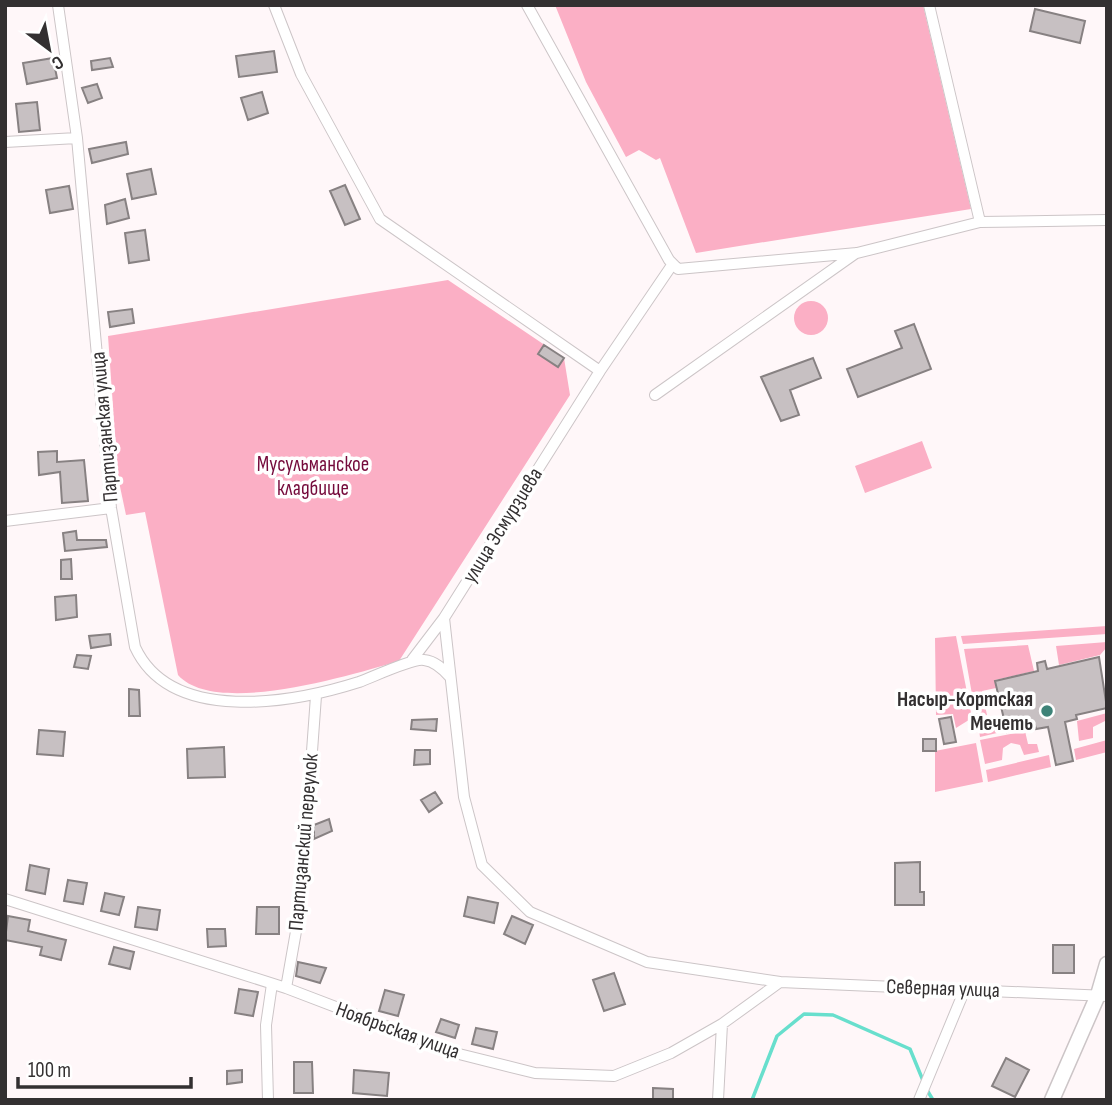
<svg xmlns="http://www.w3.org/2000/svg" width="1112" height="1105" font-family="'Sofia Sans Condensed',sans-serif">
	<style>
		.green { fill: #fbafc5 }
		.lines { fill: none; stroke-linecap: round; stroke-linejoin: round }
		.stream { stroke: #68dfcd; stroke-width: 3.5 }
		.building { fill: #c7c0c2; stroke: #878182; stroke-width: 2 }
		.street-casing { stroke: #ccc5c7; stroke-width: 12 }
		.secondary-casing { stroke: #ccc5c7; stroke-width: 17 }
		.street { stroke: #fff; stroke-width: 10 }
		.secondary { stroke: #fff; stroke-width: 14 }
		.poi-dot { fill: #3e8378; stroke: #fff; stroke-width: 2.5 }
		.labels { text-anchor: middle; stroke-width: 7; stroke-linejoin: round; paint-order: stroke }
		.street-label { font-size: 21px; fill: #333031; stroke: #fff }
		.park-label { font-size: 21px; fill: #750b3c; stroke: #fff }
		.poi-label { font-size: 21px; font-weight: bold; fill: #333031; stroke: #fff; text-anchor: end }
	</style>
	<rect width="100%" height="100%" fill="#fff7f9"/>
	<path class="green" d="M555,5h368l48,204 -275,44 -36,-95 -4,2 -17,-10 -13,7 -40,-75z
		M448,280l116,78 6,37 -171,266c-48,14 -184,56 -221,14l-33,-163 -19,3 -8,-38 -10,-141z
		M794 318a17 17 0 1 1 34 0a17 17 0 1 1-34 0Z
		M922,441l10,27 -67,25 -10,-27z
		M1107,626v8l-144,10 -2,-8z
		M956,636l16,82 -16,10 -3,-14 -17,1 -1,-77z
		M1107,642v5l-7,8 -41,10 -3,-19z
		M1028,645l6,26 -39,9 1,8 -14,3 5,24 -11,2 -12,-68z
		M1107,713v7l-14,7v11l-14,3 -2,-20z
		M994,719l3,14 -17,4 -2,-14z
		M1025,731l3,13h9l2,8 -15,3 -4,-10 -9,-2 -8,5 -1,12 -17,4 -5,-24z
		M1107,740v12l-31,8 -2,-11z
		M976,743l7,39 -48,10v-41z
		M1049,755l2,12 -63,15 -2,-12z"/>
	<g class="lines">
		<path class="stream" d="M927,1090l6,10
			M752,1100l25,-64 27,-22 29,1 77,34 14,34"/>
	</g>
	<path class="building" d="M1035,9l50,12 -5,22 -50,-12z
		M274,51l3,21 -38,5 -3,-21z
		M53,58l4,20 -30,6 -4,-21z
		M110,58l3,9 -21,3 -1,-9z
		M97,84l5,14 -14,5 -6,-15z
		M262,92l6,21 -20,7 -7,-22z
		M37,102l3,28 -21,2 -3,-28z
		M126,142l2,12 -36,9 -3,-14z
		M151,169l5,25 -24,5 -5,-25z
		M345,185l15,34 -15,6 -15,-34z
		M69,186l4,23 -23,4 -4,-23z
		M125,199l4,19 -22,6 -2,-19z
		M145,230l4,30 -20,3 -4,-30z
		M132,309l2,14 -24,4 -2,-15z
		M914,324l17,45 -73,28 -11,-28 55,-21 -7,-17z
		M544,345l20,13 -6,9 -20,-13z
		M813,358l8,20 -31,12 9,25 -18,6 -20,-44z
		M57,451v11l27,-2 4,41 -26,2 -2,-31 -21,3 -1,-23z
		M76,531l1,9h29l1,7 -42,4 -2,-18z
		M71,559l1,20h-11v-19z
		M76,595l1,22 -21,3 -1,-23z
		M110,634l1,11 -20,3 -2,-12z
		M77,655l14,1 -3,13 -14,-2z
		M1099,657l8,51 -31,7 1,4 -12,3 8,39 -17,4 -8,-38 -12,2 -1,-4 -28,7 -12,-51 43,-10 -1,-8 8,-2 2,8z
		M129,689l10,1 1,26h-11z
		M951,717l5,25 -12,2 -5,-25z
		M437,719l-1,12 -25,-2 1,-9z
		M39,730l26,2 -2,24 -26,-2z
		M923,739h13v12h-13z
		M224,747l1,30 -37,1 -1,-29z
		M415,750h15v14l-16,1z
		M435,792l7,11 -13,9 -8,-12z
		M329,819l3,12 -18,8v-14z
		M920,862v30h4v13h-29v-42z
		M30,865l19,4 -4,25 -19,-4z
		M68,880l19,3 -4,21 -19,-3z
		M105,893l19,4 -5,18 -18,-4z
		M468,897l30,6 -4,20 -30,-7z
		M138,907l22,3 -3,20 -22,-3z
		M257,907h22v27h-23z
		M8,916l22,4 -2,11 38,9 -5,20 -21,-5 2,-8 -37,-7z
		M512,916l21,9 -8,19 -21,-10z
		M207,929h18l1,17 -18,1z
		M1053,945h21v28h-21z
		M114,947l20,5 -4,17 -21,-5z
		M298,962l28,6 -6,15 -24,-7z
		M614,973l11,31 -21,7 -11,-31z
		M239,989l19,3 -5,24 -18,-3z
		M385,990l19,5 -6,21 -19,-5z
		M441,1019l18,6 -4,13 -19,-6z
		M476,1028l21,4 -4,17 -21,-5z
		M1006,1058l23,12 -14,27 -23,-11z
		M294,1062h18l1,31h-19z
		M242,1070v12l-15,2v-13z
		M354,1070l35,3 -2,23 -34,-3z
		M653,1088l20,1v11h-20z"/>
	<g class="lines">
		<defs>
			<path id="street" d="M58,5l19,133 34,370 24,139c36,78 158,56 224,35 14,-5 54,-24 65,-22 11,1 19,9 26,17
				M274,5l27,69 79,145 220,152
				M527,5l142,255 9,9 179,-16 123,-31 127,-2
				M929,5l51,217
				M5,142l72,-4
				M672,265l-72,106 -156,247 20,179 18,68 48,47 117,50 133,20 327,14
				M655,395l201,-142
				M5,521l106,-13
				M412,660l32,-42
				M5,899l281,89 173,66 76,19 79,3 57,-23 51,-29 58,-42
				M286,988l15,-85 15,-207
				M268,1100l-2,-75 6,-41
				M718,1100l4,-76
				M919,1100l46,-111"/>
			<path id="secondary" d="M1052,1100l46,-105 9,-31"/>
		</defs>
		<use href="#street" class="street-casing"/>
		<use href="#secondary" class="secondary-casing"/>
		<use href="#street" class="street"/>
		<use href="#secondary" class="secondary"/>
	</g>
	<circle class="poi-dot" cx="1047" cy="711" r="7"/>
	<g class="labels">
		<g class="street-label">
			<text transform="translate(104 427) rotate(-95)" y="7">Партизанская улица</text>
			<text transform="translate(502 525) rotate(-58)" y="7">улица Эсмурзиева</text>
			<text transform="translate(303 842) rotate(-85)" y="7">Партизанский переулок</text>
			<text transform="translate(943 988) rotate(2)" y="7">Северная улица</text>
			<text transform="translate(398 1030) rotate(20)" y="7">Ноябрьская улица</text>
		</g>
		<g class="park-label">
			<text x="313" y="471">Мусульманское<tspan x="313" dy="24">кладбище</tspan></text>
		</g>
		<g class="poi-label">
			<text x="1033" y="706">Насыр-Кортская<tspan x="1033" dy="24">Мечеть</tspan></text>
		</g>
	</g>
	<rect width="1112" height="1105" fill="none" stroke="#333031" stroke-width="14"/>
	<g transform="translate(49 49) rotate(148)" stroke="#ffffff" stroke-width="5" paint-order="stroke">
	<path d="M0-5L12 26L0 18L-12 26Z" fill="#333031"/>
	<text y="-10" font-size="19" font-weight="bold" text-anchor="middle" fill="#333031">С</text>
	</g>
	<path d="M18 1077v10h173v-10" fill="none" stroke="#333031" stroke-width="3.5"/>
	<text x="28" y="1077" font-size="21" fill="#333031" stroke="#ffffff" stroke-width="5" paint-order="stroke">100 m</text>
</svg>
